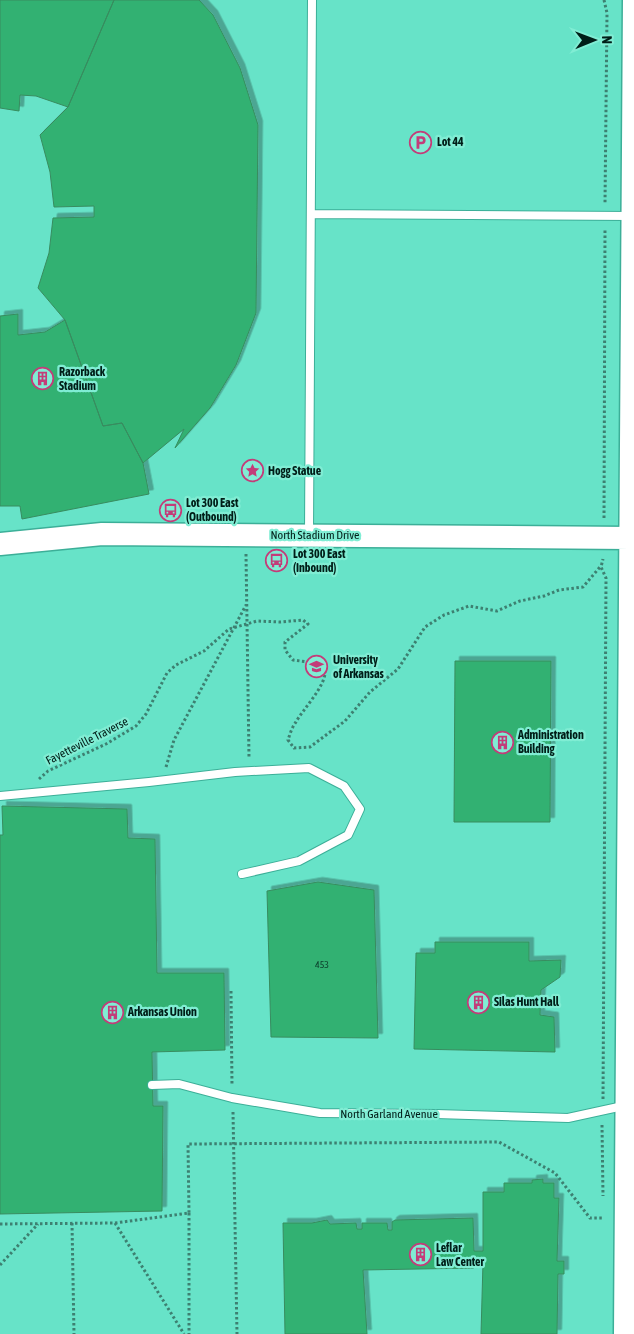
<svg xmlns="http://www.w3.org/2000/svg" width="634" height="1334" font-family="'Asap Condensed',sans-serif">
	<style>
		.built { fill: #67e3c8 }
		.building { fill: #32b172; stroke: #388c5f; filter: url(#shadow) }
		.lines { fill: none; stroke-linecap: round; stroke-linejoin: round }
		.lane-casing { stroke: #3caf98; stroke-width: 10 }
		.secondary-casing { stroke: #3caf98; stroke-width: 25 }
		.path { stroke: #3d8071; stroke-width: 3; stroke-dasharray: 2.5 2.5; stroke-linecap: butt }
		.lane { stroke: #fff; stroke-width: 8 }
		.secondary { stroke: #fff; stroke-width: 22 }
		.labels { text-anchor: middle; stroke-width: 4.5; stroke-linejoin: round; paint-order: stroke }
		.number-label { font-size: 10px; fill: #0c432e }
		.poi-label { font-size: 12px; font-weight: bold; fill: #001e18; stroke: #80edd4; text-anchor: start }
		.street-label { font-size: 12px; fill: #001e18; stroke: #80edd4 }
	</style>
	<defs>
		<filter id="shadow"><feDropShadow dx="4.5" dy="-4.5" stdDeviation="0" flood-color="#0004"/></filter>
	</defs>
	<rect width="100%" height="100%" fill="#80edd4"/>
	<path class="built" d="M0,0h634v1334h-634z"/>
	<path class="building" d="M0,0h114l-46,107 -32,-11 -16,-1 -1,16 -19,-3z
		M114,0h85l14,15 27,53 18,57 -2,188 -20,52 -26,43 -35,40 9,-19 -41,34 -21,-40 -19,3 -38,-106 -27,-32 11,-35 4,-35 41,-1v-11l-40,1 -4,-35 -10,-37 28,-28z
		M18,314v21l27,-3 20,-12 38,106 19,-3 21,40 6,31 -127,25 -2,-13h-20v-190z
		M455,661h96l-1,161h-96z
		M2,806l125,3 1,29 27,1 2,134h67l1,77 -73,2 1,54h10l-1,105 -162,3v-379h3z
		M318,882l56,8 4,148 -107,-1 -4,-146z
		M435,942h94v19l32,-1 -1,17 -19,13 -1,25 14,2 1,35 -141,-3 2,-96h19z
		M543,1179v4h11v15h5l-2,63h7v13h-6l-1,60h-76l2,-72 -10,-1 1,7 -111,2 4,64h-82l-2,-111h29l15,-3 3,4 26,-1 1,6h5v-6h25l1,7h4v-8l3,-2 78,-2 1,33h9v-59h21v-9h28v-3z"/>
	<g class="lines">
		<defs>
			<path id="lane" d="M311,214l320,2
				M309,533l3,-533
				M0,796l149,-14 86,-10 74,-4 35,18 16,23 -12,26 -49,26 -57,13
				M152,1085l27,-1 53,14 88,15 116,1 132,4 55,-12"/>
			<path id="secondary" d="M0,544l102,-10 528,4
				M625,1334l9,-1334"/>
		</defs>
		<use href="#lane" class="lane-casing"/>
		<use href="#secondary" class="secondary-casing"/>
		<path class="path" d="M604,0l3,13 -2,190
			M604,518l1,-289
			M246,554l3,204
			M166,767l8,-27 72,-135
			M39,779l9,-8 58,-27 30,-18 10,-12 21,-41 9,-8 28,-14 25,-22 28,-8 24,1 22,-2 5,4 -23,18v8l8,10 22,3 10,8c1,15 -22,38 -29,51 -4,5 -6,12 -8,18l6,8 16,-1 35,-26 25,-29 28,-23 27,-42 19,-12 25,-9 28,5 23,-10 24,-5 15,-6 24,-3 17,-20
			M231,991l1,95
			M603,1099l3,-521 -5,-11 2,-8
			M233,1112l4,222
			M602,1125l1,71
			M189,1213v121
			M72,1223l2,111
			M115,1223l69,111
			M0,1224l115,-1 74,-10 -1,-69 311,-2 56,31 35,45h14
			M0,1265l38,-41"/>
		<use href="#lane" class="lane"/>
		<use href="#secondary" class="secondary"/>
	</g>
	<defs>
		<symbol id="parking-ring" viewBox="-11 -11 22 22"><circle r="9.5" fill="#80edd4" stroke="#c33c79" stroke-width="1.5"/><path d="M-3.5-5.5H1a3.5 3.5 0 0 1 0 7H-1V5.5H-3.5ZM-1-3.4V-.6H.8a1.4 1.4 0 0 0 0-2.8Z" fill="#c33c79"/></symbol>
		<symbol id="building-ring" viewBox="-11 -11 22 22"><circle r="9.5" fill="#80edd4" stroke="#c33c79" stroke-width="1.5"/><path d="M-4-6H4V6H1V3H-1V6H-4ZM-2.5-4.3h1.7v1.8h-1.7ZM.8-4.3h1.7v1.8H.8ZM-2.5-1h1.7V.8h-1.7ZM.8-1h1.7V.8H.8Z" fill="#c33c79"/></symbol>
		<symbol id="sight-ring" viewBox="-11 -11 22 22"><circle r="9.5" fill="#80edd4" stroke="#c33c79" stroke-width="1.5"/><path d="M0-6L1.8-2.2L6-1.7L2.9 1.2L3.7 5.4L0 3.3L-3.7 5.4L-2.9 1.2L-6-1.7L-1.8-2.2Z" fill="#c33c79"/></symbol>
		<symbol id="bus-ring" viewBox="-11 -11 22 22"><circle r="9.5" fill="#80edd4" stroke="#c33c79" stroke-width="1.5"/><path d="M-5-6H5V4H4V6H2V4H-2V6H-4V4H-5ZM-3.5-4V0h7V-4ZM-3.5 1.2v1.5H-2V1.2ZM2 1.2v1.5H3.5V1.2Z" fill="#c33c79"/></symbol>
		<symbol id="university-ring" viewBox="-11 -11 22 22"><circle r="9.5" fill="#80edd4" stroke="#c33c79" stroke-width="1.5"/><path d="M0-5L7-2L0 1L-7-2ZM-4 1L0 2.5L4 1V4Q0 6-4 4Z" fill="#c33c79"/></symbol>
	</defs>
	<g fill-rule="evenodd">
		<use href="#parking-ring" x="408" y="130" width="25" height="25"/>
		<use href="#building-ring" x="30" y="366" width="25" height="25"/>
		<use href="#sight-ring" x="240" y="458" width="25" height="25"/>
		<use href="#bus-ring" x="158" y="498" width="25" height="25"/>
		<use href="#bus-ring" x="264" y="548" width="25" height="25"/>
		<use href="#university-ring" x="304" y="654" width="25" height="25"/>
		<use href="#building-ring" x="490" y="730" width="25" height="25"/>
		<use href="#building-ring" x="466" y="990" width="25" height="25"/>
		<use href="#building-ring" x="100" y="1000" width="25" height="25"/>
		<use href="#building-ring" x="408" y="1242" width="25" height="25"/>
	</g>
	<g class="labels">
		<g class="number-label">
			<text x="322" y="968">453</text>
		</g>
		<g class="poi-label">
			<text x="437" y="146">Lot 44</text>
			<text x="59" y="376">Razorback<tspan x="59" dy="14">Stadium</tspan></text>
			<text x="268" y="475">Hogg Statue</text>
			<text x="186" y="507">Lot 300 East<tspan x="186" dy="14">(Outbound)</tspan></text>
			<text x="293" y="558">Lot 300 East<tspan x="293" dy="14">(Inbound)</tspan></text>
			<text x="333" y="664">University<tspan x="333" dy="14">of Arkansas</tspan></text>
			<text x="518" y="739">Administration<tspan x="518" dy="14">Building</tspan></text>
			<text x="494" y="1006">Silas Hunt Hall</text>
			<text x="128" y="1016">Arkansas Union</text>
			<text x="436" y="1252">Leflar<tspan x="436" dy="14">Law Center</tspan></text>
		</g>
		<g class="street-label">
			<text x="315" y="539">North Stadium Drive</text>
			<text transform="translate(87 741) rotate(-27)" y="4">Fayetteville Traverse</text>
			<text x="389" y="1118">North Garland Avenue</text>
		</g>
	</g>
	<g transform="translate(594 40) rotate(89)" stroke="#80edd4" stroke-width="4" paint-order="stroke">
	<path d="M0-4L9 19L0 12L-9 19Z" fill="#001e18"/>
	<text y="-8" font-size="14" font-weight="bold" text-anchor="middle" fill="#001e18">N</text>
	</g>
</svg>
